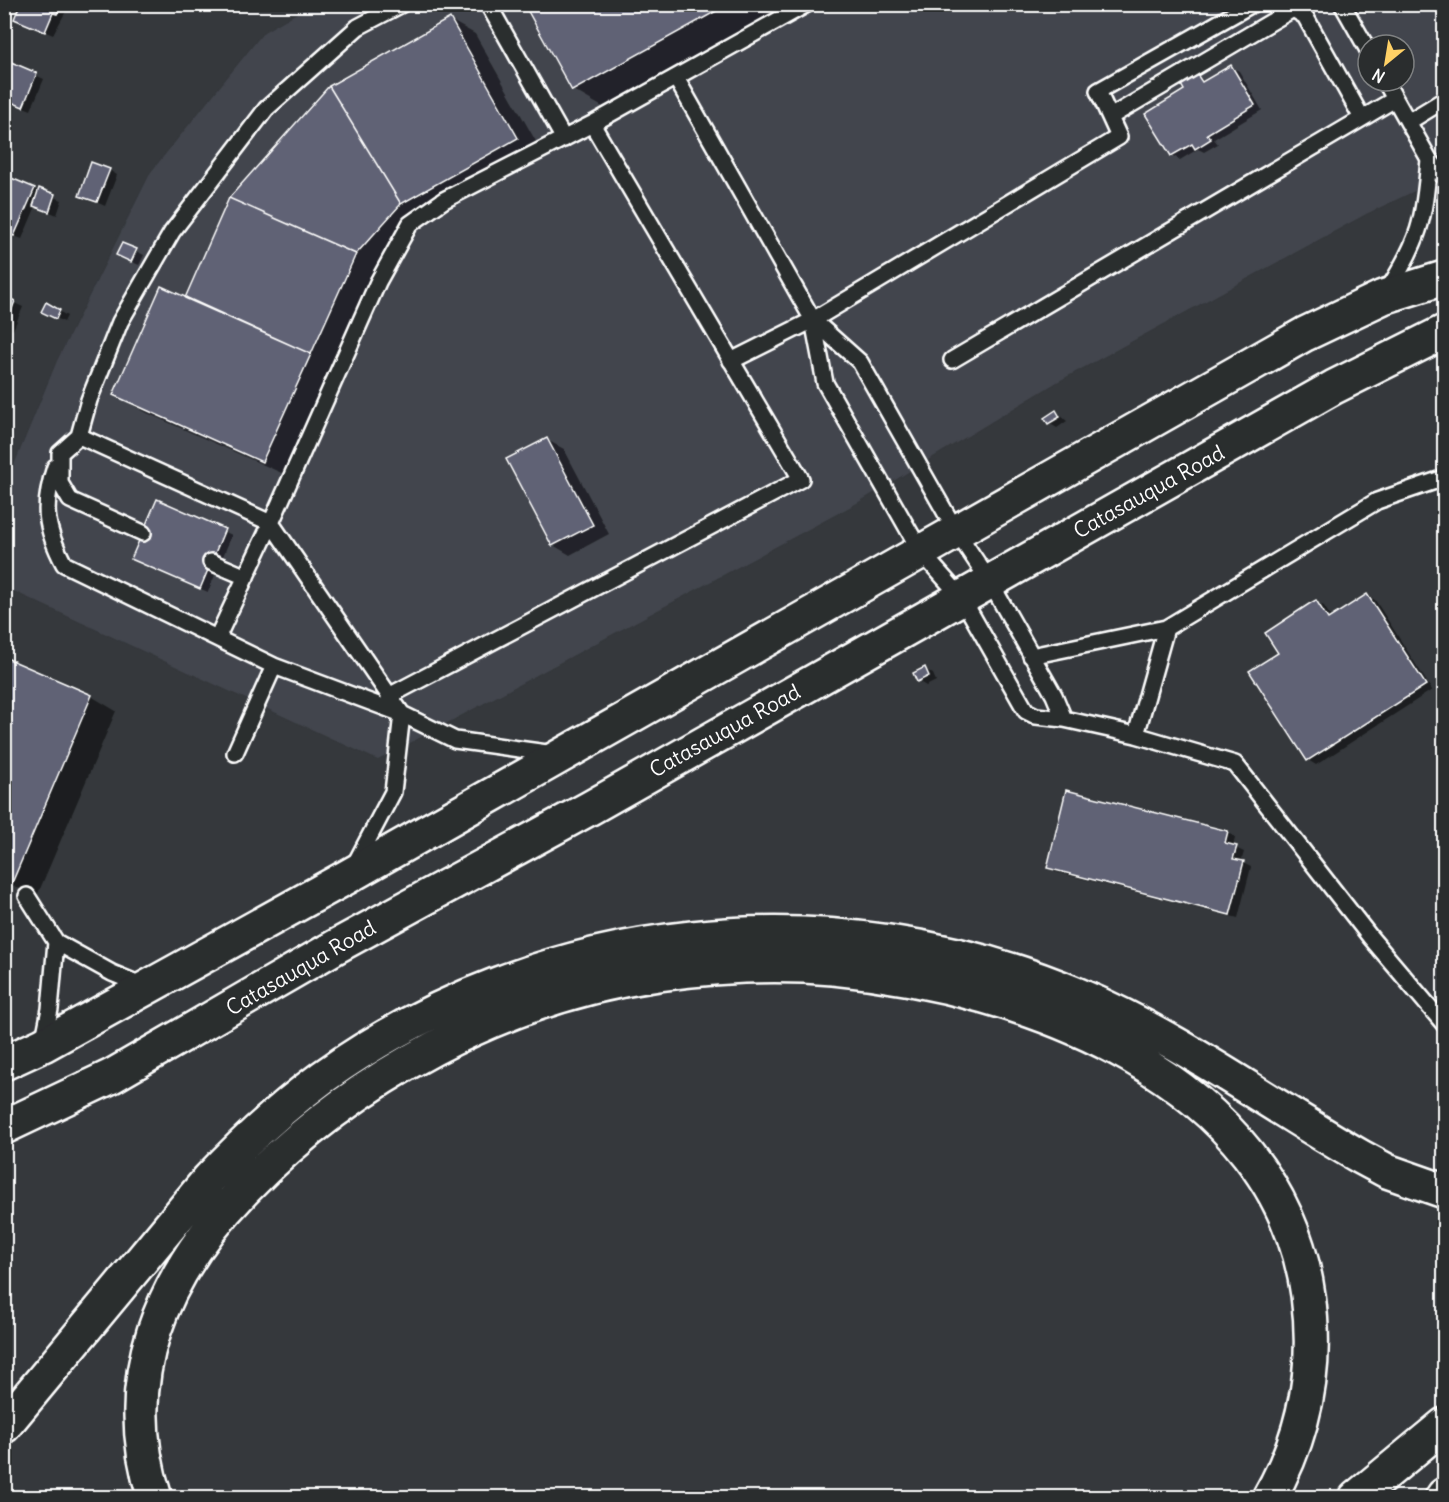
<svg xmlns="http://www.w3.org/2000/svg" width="1449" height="1502" font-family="Delius,sans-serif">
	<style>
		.built { fill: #42454d; fill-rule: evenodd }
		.shadow { fill: #0007 }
		.building { fill: #616274; stroke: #fff; stroke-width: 1.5 }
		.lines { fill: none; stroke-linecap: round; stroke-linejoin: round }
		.service-casing { stroke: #fff; stroke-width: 20 }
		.tertiary-casing { stroke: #fff; stroke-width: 38 }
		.primary-casing { stroke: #fff; stroke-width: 38 }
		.motorway-casing { stroke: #fff; stroke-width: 38 }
		.service { stroke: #2a2d2e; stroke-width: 15 }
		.tertiary { stroke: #2a2d2e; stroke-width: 33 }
		.primary { stroke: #2a2d2e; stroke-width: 33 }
		.motorway { stroke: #2a2d2e; stroke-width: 33 }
		.labels { text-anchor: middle; stroke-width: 4.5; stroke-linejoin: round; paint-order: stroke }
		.street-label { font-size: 21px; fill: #fff; stroke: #2a2d2e }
	</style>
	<rect width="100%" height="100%" fill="#35383c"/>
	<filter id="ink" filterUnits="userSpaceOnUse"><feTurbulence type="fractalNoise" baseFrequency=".0167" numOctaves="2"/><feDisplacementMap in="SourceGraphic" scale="12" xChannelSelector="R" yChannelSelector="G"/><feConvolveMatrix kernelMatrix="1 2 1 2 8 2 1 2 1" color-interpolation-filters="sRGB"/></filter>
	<g filter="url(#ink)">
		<path class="built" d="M311,5h1133v172l-78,37 -309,168 -200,121 -479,257 -373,-173v-100l52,-126 94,-189 113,-140zM1368,45h36v36h-36z"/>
		<path class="shadow" d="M22,4h48l-17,31 -29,-13z
			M335,4h14l-7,5z
			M526,4h269l-189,105 -33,-19z
			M450,20l25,14 67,118 -116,65 -46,51 -85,211 -148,-66 -33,-18 72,-96z
			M4,61l40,18 -13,31 -20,-8 -3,9 7,5 -2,3 -7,-3 -2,3z
			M1231,67l8,4 23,39 -48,29 4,5 -14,8 -6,-3 -18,11 -8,-5 24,-80 10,7z
			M4,134l4,2 -4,9z
			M109,170l8,5 -12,31 -24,-11z
			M34,189l28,11 -5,15 -21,-9 -14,33 -18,-7z
			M136,251l8,4 -5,10 -14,-6z
			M4,298l19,9 -10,23 -7,-3 -2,4z
			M47,304l20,12 -3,6 -21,-11z
			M1056,412l11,9 -10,7 -8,-5z
			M547,440l17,9 45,85 -39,21 -17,-10z
			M158,501l74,34 -24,57 -67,-29z
			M1368,596l7,4 57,90 -116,75 -8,-5 8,-158 8,4 8,13z
			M4,659l87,37 25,15 -79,185 -33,-14z
			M925,669l8,5 3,7 -10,5 -8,-5z
			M1067,792l161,40 7,5 -2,10 11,5 -3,10 10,5 -13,51 -182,-46 -8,-4z"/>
		<path class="building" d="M20,4h41l-4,10 -4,-1 -8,19 -31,-13z
			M524,4h205l-157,87z
			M450,18l68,120 -117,66 -72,-118z
			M4,59l33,14 -14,34 -19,-8z
			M1231,65l24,40 -48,29 4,5 -16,10 -3,-5 -21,12 -26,-42 39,-24 -4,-7 16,-10 6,9z
			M329,86l72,118 -45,50 -127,-56z
			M91,162l19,7 -13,33 -18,-6z
			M4,175l31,13 -21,48 -10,-4z
			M39,188l16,6 -6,18 -16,-6z
			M229,198l127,56 -45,100 -126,-56z
			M122,243l15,6 -6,13 -15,-7z
			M161,286l150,68 -49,108 -149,-67z
			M4,296l11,5 -10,26h-1z
			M46,302l14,8 -4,9 -15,-7z
			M1056,410l4,7 -12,7 -4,-6z
			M547,438l46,87 -41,21 -46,-87z
			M157,499l68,30 -25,60 -69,-30z
			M1367,594l59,91 -119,76 -58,-90 29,-18 -13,-20 44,-29 7,-4 12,19z
			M4,657l88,38 -80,188 -8,-4z
			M925,667l4,9 -12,6 -4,-9z
			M1066,790l162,41 -3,12 12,3 -4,13 11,2 -14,54 -183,-47z"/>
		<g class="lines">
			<defs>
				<path id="service" d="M488,4l76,135
					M1342,4l26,46
					M676,78l137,242 47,42 96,169 34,51 64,113 10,24
					M1385,81l44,78 15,18
					M1110,117l183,-108 12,7 57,102
					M1408,122l36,-22
					M1386,293c34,-54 38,-71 43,-134
					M813,320l12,63 96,169 41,46 64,113 10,5 28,3 72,16 99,29 136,174 73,86
					M952,360l443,-261
					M731,361l82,-41 306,-183 -21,-46 154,-87
					M79,436l10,-36 31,-78 52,-90 94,-123 92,-82 44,-23
					M55,467c-13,39 -10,61 9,97l210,102 -39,87
					M143,533l-73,-33 -10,-17v-30l19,-17 192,87 -54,115
					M211,562l35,15
					M1031,656l135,-28 211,-127 67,-23
					M274,666l128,48 53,26 99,14
					M389,696l412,-217 -209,-355
					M1136,735l30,-107
					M353,868l40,-76 9,-78 -131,-191 107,-241 32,-58 34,-24 148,-76 215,-120
					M27,896l29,46 56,31 34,14
					M43,1044l7,-35 6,-67"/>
				<path id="tertiary" d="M4,1063l39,-18 304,-168 958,-543 78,-37 61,-19
					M4,1127l108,-51 223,-129 255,-139 744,-421 110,-55"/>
				<path id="primary" d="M1356,1498l88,-73
					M1442,1498l2,-3"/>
				<path id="motorway" d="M4,1426l205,-247c35,-37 73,-72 114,-102 219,-156 508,-187 755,-82 100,42 189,108 283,162l26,14 57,20
					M155,1498c-39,-119 7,-223 89,-308 109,-112 259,-194 415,-216 57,-8 116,-11 174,-6 191,18 445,108 475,327 10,71 -3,140 -39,203"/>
			</defs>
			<use href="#service" class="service-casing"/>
			<use href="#tertiary" class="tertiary-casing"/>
			<use href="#primary" class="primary-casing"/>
			<use href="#motorway" class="motorway-casing"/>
			<use href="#service" class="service"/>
			<use href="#tertiary" class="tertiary"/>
			<use href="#primary" class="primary"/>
			<use href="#motorway" class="motorway"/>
		</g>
	</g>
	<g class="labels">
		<g class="street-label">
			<text transform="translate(1149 492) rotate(-29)" y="7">Catasauqua Road</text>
			<text transform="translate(725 731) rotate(-29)" y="7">Catasauqua Road</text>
			<text transform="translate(301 968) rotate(-30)" y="7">Catasauqua Road</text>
		</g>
	</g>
	<rect width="1449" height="1502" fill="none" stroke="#2a2d2e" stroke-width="24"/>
	<rect x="12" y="12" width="1425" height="1478" fill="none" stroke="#fff" stroke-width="2" filter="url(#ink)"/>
	<g transform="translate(1386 63) rotate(210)"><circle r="28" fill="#2a2d2e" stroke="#7f8182" stroke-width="1.5"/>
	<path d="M0-4.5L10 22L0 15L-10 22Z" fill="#ffd166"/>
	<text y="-9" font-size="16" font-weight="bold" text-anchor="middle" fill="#ffffff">N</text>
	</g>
</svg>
